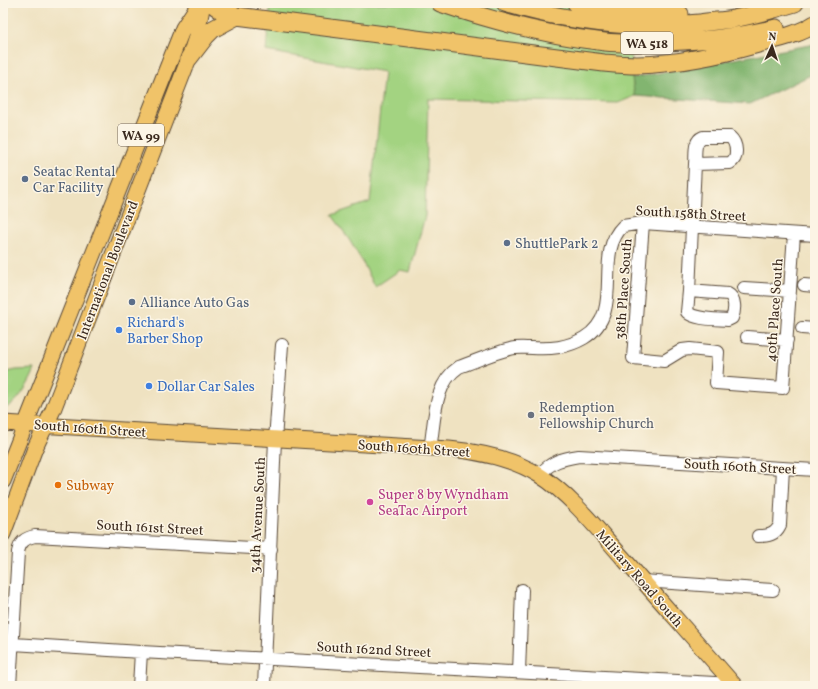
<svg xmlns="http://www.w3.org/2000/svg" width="818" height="689" font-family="Vollkorn,serif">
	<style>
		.green { fill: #a3d381; stroke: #6f7e50 }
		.forest { fill: #82b56f; stroke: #5e7046 }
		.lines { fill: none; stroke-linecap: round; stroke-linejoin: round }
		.minor-casing { stroke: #564636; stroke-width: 14 }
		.major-casing { stroke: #564636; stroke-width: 17 }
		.highway-casing { stroke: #564636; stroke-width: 19 }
		.minor { stroke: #fff; stroke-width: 12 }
		.major { stroke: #f0c369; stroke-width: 15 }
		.highway { stroke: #f0c369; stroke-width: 17 }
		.service-dot { fill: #5c6f8a; stroke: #fcf5e5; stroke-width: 1.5 }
		.shop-dot { fill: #3f7fe0; stroke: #fcf5e5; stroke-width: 1.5 }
		.worship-dot { fill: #6b7280; stroke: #fcf5e5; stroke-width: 1.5 }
		.food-dot { fill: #e8710a; stroke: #fcf5e5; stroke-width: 1.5 }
		.hotel-dot { fill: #d1479c; stroke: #fcf5e5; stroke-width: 1.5 }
		.labels { text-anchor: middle; stroke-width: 3; stroke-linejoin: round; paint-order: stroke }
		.shield { fill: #fcf5e5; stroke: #75675a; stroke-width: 1 }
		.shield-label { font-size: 13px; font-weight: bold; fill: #3b2a1e }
		.service-label { font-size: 14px; fill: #4e5e75; stroke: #fcf5e5; text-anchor: start }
		.street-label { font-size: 14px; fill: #3b2a1e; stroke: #fcf5e5 }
		.shop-label { font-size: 14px; fill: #366cbe; stroke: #fcf5e5; text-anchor: start }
		.worship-label { font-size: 14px; fill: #5b616d; stroke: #fcf5e5; text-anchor: start }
		.food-label { font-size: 14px; fill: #c56008; stroke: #fcf5e5; text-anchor: start }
		.hotel-label { font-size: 14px; fill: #b23c85; stroke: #fcf5e5; text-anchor: start }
	</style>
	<rect width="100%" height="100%" fill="#fcf5e5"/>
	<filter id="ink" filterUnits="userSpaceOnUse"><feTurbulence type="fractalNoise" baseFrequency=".025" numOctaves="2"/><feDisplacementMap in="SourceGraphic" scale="8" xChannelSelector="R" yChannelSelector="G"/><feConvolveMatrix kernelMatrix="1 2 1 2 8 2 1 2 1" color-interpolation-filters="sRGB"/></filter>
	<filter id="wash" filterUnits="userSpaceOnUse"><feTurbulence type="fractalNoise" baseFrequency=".012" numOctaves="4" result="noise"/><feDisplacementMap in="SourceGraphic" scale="16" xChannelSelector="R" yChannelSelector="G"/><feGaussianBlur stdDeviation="0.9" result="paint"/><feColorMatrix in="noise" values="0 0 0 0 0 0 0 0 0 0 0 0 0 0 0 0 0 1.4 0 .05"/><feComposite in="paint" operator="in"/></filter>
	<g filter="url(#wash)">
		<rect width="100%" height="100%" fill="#efe2c1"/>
		<path class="green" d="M223,3h408l1,75 3,18 -17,7 -190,-4 -3,117 -15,56 -10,-2 -25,17c-12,-26 -26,-49 -43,-72l38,-13 14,-130 -118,-21 4,-43z
			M35,369c-4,11 -19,39 -32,39v-35l13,-3z"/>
		<path class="forest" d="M815,44v29l-65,31 -115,-8 -3,-18z"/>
	</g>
	<g filter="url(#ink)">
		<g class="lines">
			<defs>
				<path id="minor" d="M703,137h27c7,6 9,21 0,26l-35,1c1,-10 -2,-23 8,-27z
					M643,223l-10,135 31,3 18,-11 8,-1 28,3 -2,31 67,5 11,-154
					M804,285l11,1
					M744,288l46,3
					M689,291l39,3c8,4 7,17 4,24l-4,2c-11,-1 -33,0 -41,-8z
					M689,291l6,-127
					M802,328l13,1
					M747,337l40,3
					M430,449c5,-28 3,-65 29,-82 17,-6 34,-14 51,-18 7,-2 15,-1 22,-1 19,1 35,0 52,-10 43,-26 8,-82 39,-112l20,-3 172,12
					M539,475c13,-14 22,-16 40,-19l236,14
					M758,536c10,0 17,-1 22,-11l3,-57
					M643,581l130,9
					M13,644l128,8 592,32
					M519,672l3,-82
					M10,686l8,-134c2,-10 7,-14 17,-16l236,13
					M139,686l2,-34
					M264,686l11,-246 7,-95"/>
				<path id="major" d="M3,423l446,26c31,3 63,9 90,26 31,19 60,56 84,83 37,43 75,85 112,128
					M3,481l180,-453 16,-24
					M3,534l32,-86 18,-38 136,-352 8,-24 6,-31"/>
				<path id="highway" d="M211,3l11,8 15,5 367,47c11,1 22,2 33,2 42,-1 81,-10 121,-21 19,-5 40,-9 57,-20
					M440,3c53,18 108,33 165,39 19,2 40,1 60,0 38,-1 74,-5 111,-14
					M505,3c63,19 129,27 195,20 11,-2 22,-2 33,-4 21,-4 42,-10 62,-16
					M576,3l55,9 49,2
					M189,58l17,-22 7,-7 24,-13"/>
			</defs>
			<use href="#minor" class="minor-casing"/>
			<use href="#major" class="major-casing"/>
			<use href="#highway" class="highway-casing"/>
			<use href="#minor" class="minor"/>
			<use href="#major" class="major"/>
			<use href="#highway" class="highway"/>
		</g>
	</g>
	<g class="service-dot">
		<circle cx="25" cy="179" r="4"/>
		<circle cx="507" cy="243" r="4"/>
		<circle cx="132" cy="302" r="4"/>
	</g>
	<g class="shop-dot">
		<circle cx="119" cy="330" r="4"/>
		<circle cx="149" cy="386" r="4"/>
	</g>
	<circle class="worship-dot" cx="531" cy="415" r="4"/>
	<circle class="food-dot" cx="58" cy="485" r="4"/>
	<circle class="hotel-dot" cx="370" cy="502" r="4"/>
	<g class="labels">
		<g class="shield">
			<rect x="621" y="32" width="52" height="22" rx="3"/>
			<rect x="118" y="124" width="46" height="22" rx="3"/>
		</g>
		<g class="shield-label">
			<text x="647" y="48">WA 518</text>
			<text x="141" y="140">WA 99</text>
		</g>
		<g class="service-label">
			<text x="33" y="176">Seatac Rental<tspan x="33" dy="16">Car Facility</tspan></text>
			<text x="515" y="248">ShuttlePark 2</text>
			<text x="140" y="307">Alliance Auto Gas</text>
		</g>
		<g class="street-label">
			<text transform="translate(691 213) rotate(3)" y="5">South 158th Street</text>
			<text transform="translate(107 270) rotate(-69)" y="5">International Boulevard</text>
			<text transform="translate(623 289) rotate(-86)" y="5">38th Place South</text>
			<text transform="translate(774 310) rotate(-86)" y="5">40th Place South</text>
			<text transform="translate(90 428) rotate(4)" y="5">South 160th Street</text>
			<text transform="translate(414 448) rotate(4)" y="5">South 160th Street</text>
			<text transform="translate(740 466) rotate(3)" y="5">South 160th Street</text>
			<text transform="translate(257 515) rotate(-87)" y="5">34th Avenue South</text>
			<text transform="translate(150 527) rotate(3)" y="5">South 161st Street</text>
			<text transform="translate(640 578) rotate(49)" y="5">Military Road South</text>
			<text transform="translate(374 649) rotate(3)" y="5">South 162nd Street</text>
		</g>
		<g class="shop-label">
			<text x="127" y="327">Richard's<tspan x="127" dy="16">Barber Shop</tspan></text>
			<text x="157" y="391">Dollar Car Sales</text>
		</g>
		<g class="worship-label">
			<text x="539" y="412">Redemption<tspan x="539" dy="16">Fellowship Church</tspan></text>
		</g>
		<g class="food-label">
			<text x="66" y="490">Subway</text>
		</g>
		<g class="hotel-label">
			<text x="378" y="499">Super 8 by Wyndham<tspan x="378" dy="16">SeaTac Airport</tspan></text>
		</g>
	</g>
	<rect width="818" height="689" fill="none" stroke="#fcf5e5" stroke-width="16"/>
	<g transform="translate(772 46) rotate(3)" stroke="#fcf5e5" stroke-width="3" paint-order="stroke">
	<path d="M0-3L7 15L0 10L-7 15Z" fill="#3b2a1e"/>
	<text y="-6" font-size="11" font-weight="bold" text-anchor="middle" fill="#3b2a1e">N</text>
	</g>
</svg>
